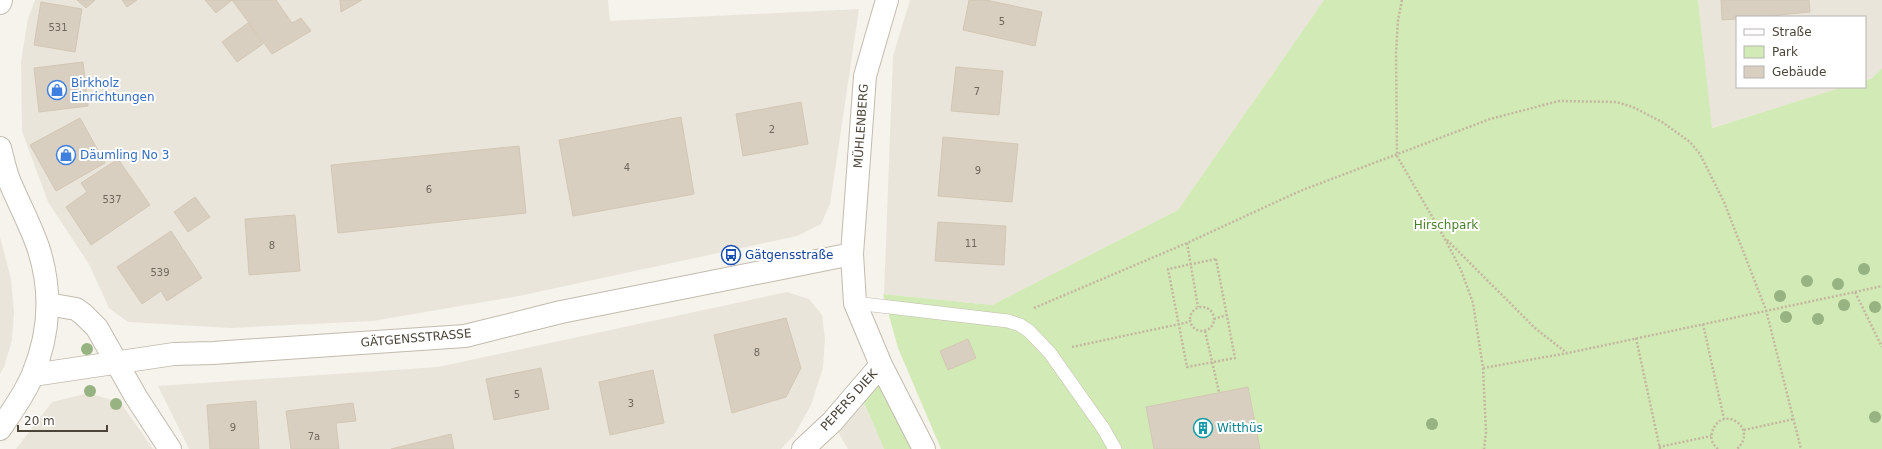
<svg xmlns="http://www.w3.org/2000/svg" width="1882" height="449" font-family="'DejaVu Sans',sans-serif">
	<style>
		.residential { fill: #eae5da }
		.green { fill: #d2eab5 }
		.building { fill: #d8cfc1; stroke: #d3c7b4 }
		.lines { fill: none; stroke-linecap: round; stroke-linejoin: round }
		.service-casing { stroke: #c2bbae; stroke-width: 14 }
		.minor-casing { stroke: #c2bbae; stroke-width: 24 }
		.tertiary-casing { stroke: #c2bbae; stroke-width: 24 }
		.path { stroke: #c4b79f; stroke-width: 2.5; stroke-dasharray: 2 2; stroke-linecap: butt }
		.service { stroke: #fff; stroke-width: 13 }
		.minor { stroke: #fff; stroke-width: 22 }
		.tertiary { stroke: #fff; stroke-width: 22 }
		.tree { fill: #97b381 }
		.labels { text-anchor: middle; stroke-width: 4; stroke-linejoin: round; paint-order: stroke }
		.number-label { font-size: 10px; fill: #6e675b }
		.shop-label { font-size: 12px; fill: #366cbe; stroke: #fff; text-anchor: start }
		.street-label { font-size: 12px; fill: #4b4439; stroke: #fff }
		.park-label { font-size: 12px; fill: #4a7f2a; stroke: #fff }
		.transit-label { font-size: 12px; fill: #164399; stroke: #fff; text-anchor: start }
		.culture-label { font-size: 12px; fill: #0d838f; stroke: #fff; text-anchor: start }
	</style>
	<rect width="100%" height="100%" fill="#f6f3ec"/>
	<path class="residential" d="M35,0h573l2,21 249,-12 -29,195 -9,20 -24,12 -278,60 -146,25 -142,7 -103,-6 -19,-14 -20,-44 -41,-62 -26,-71 -1,-70 7,-42z
		M910,0h414l-146,210 -186,95 -108,-11 9,-238z
		M1698,0h184v68l-11,11 -6,1v-63h-128v70h107l-133,41z
		M0,237l11,42 3,33 -2,28 -8,27 -4,7z
		M787,292l22,7 13,16 3,24 -2,29 -12,37 -17,30 -13,14h-592l-31,-63 280,-19z
		M859,391l25,58h-36l-16,-27z
		M89,393l32,10 32,46h-137l36,-47z"/>
	<path class="green" d="M1324,0h374l14,128 131,-41h22v-7l6,-1 11,-11v381h-941l-43,-101 -15,-54 109,11 186,-95z
		M881,365l43,84h-40l-25,-58z"/>
	<path class="building" d="M77,0h18l-9,8z
		M122,0h15l-10,7z
		M205,0h27l-16,13z
		M232,0h44l16,23 9,-5 10,13 -39,23z
		M340,0h22l-21,12z
		M969,0h17l56,12 -7,34 -72,-16z
		M1721,0h88l1,12 -51,5h-22v2l-15,1z
		M41,2l41,7 -7,43 -41,-7z
		M248,23l15,21 -26,18 -15,-20z
		M83,62l5,44 -49,6 -5,-44z
		M956,67l47,4 -4,44 -48,-4z
		M801,102l7,42 -65,12 -7,-42z
		M681,117l13,77 -121,22 -14,-76z
		M80,118l25,45 -49,28 -26,-46z
		M943,137l75,7 -6,58 -74,-6z
		M519,146l7,67 -188,20 -7,-68z
		M118,159l32,46 -59,40 -25,-38 21,-15 -6,-9z
		M195,197l15,20 -22,15 -14,-20z
		M295,215l5,56 -51,4 -4,-56z
		M938,222l68,4 -2,39 -69,-4z
		M171,231l31,47 -35,23 -6,-10 -19,13 -25,-37z
		M786,318l15,50 -15,29 -54,16 -18,-78z
		M968,339l8,19 -28,12 -8,-19z
		M541,368l8,41 -55,11 -8,-41z
		M653,370l11,53 -54,12 -11,-53z
		M1248,387l12,62h-106l-8,-42z
		M256,401l3,48h-49l-3,-44z
		M353,403l3,18 -20,2 3,26h-48l-5,-38z
		M451,434l3,15h-63z"/>
	<g class="lines">
		<defs>
			<path id="service" d="M855,303l153,18 12,4 9,6 21,22 53,75 12,21"/>
			<path id="minor" d="M887,0l-22,76 -13,178 3,49 26,62 43,84
				M48,304l28,5 7,5 14,14 39,69 34,52
				M33,375l141,-21 39,-1 252,-17 96,-24 291,-58
				M803,449l29,-27 49,-57"/>
			<path id="tertiary" d="M0,3l1,-3
				M0,148c3,11 5,22 9,32 9,22 21,44 29,67 14,42 12,86 -5,127 -8,20 -21,37 -33,55"/>
		</defs>
		<use href="#service" class="service-casing"/>
		<use href="#minor" class="minor-casing"/>
		<use href="#tertiary" class="tertiary-casing"/>
		<path class="path" d="M1402,0l-4,20 -2,33 1,103 48,83 16,31 12,33 10,65 3,64 -2,17
			M1447,240l89,89 31,24
			M1187,243l11,64
			M1216,259l19,99 -48,9 -19,-98z
			M1855,292l27,-6
			M1190 319a12 12 0 1 1 24 0a12 12 0 1 1-24 0Z
			M1034,308l153,-65 113,-52 190,-72 69,-18 57,1 17,5 29,15 28,20 10,12 24,48 42,108 35,139
			M1214,319l13,-4
			M1703,324l21,95
			M1205,331l14,61
			M1636,338l24,111
			M1072,347l117,-25
			M1483,368l85,-15 287,-61 27,55
			M1744,430l50,-11
			M1659,447l52,-11
			M1718,449c-5,-4 -8,-10 -6,-16 8,-31 48,-5 25,16"/>
		<use href="#service" class="service"/>
		<use href="#minor" class="minor"/>
		<use href="#tertiary" class="tertiary"/>
	</g>
	<g class="tree">
		<circle cx="1864" cy="269" r="6"/>
		<circle cx="1807" cy="281" r="6"/>
		<circle cx="1838" cy="284" r="6"/>
		<circle cx="1780" cy="296" r="6"/>
		<circle cx="1844" cy="305" r="6"/>
		<circle cx="1875" cy="307" r="6"/>
		<circle cx="1786" cy="317" r="6"/>
		<circle cx="1818" cy="319" r="6"/>
		<circle cx="87" cy="349" r="6"/>
		<circle cx="90" cy="391" r="6"/>
		<circle cx="116" cy="404" r="6"/>
		<circle cx="1875" cy="417" r="6"/>
		<circle cx="1432" cy="424" r="6"/>
	</g>
	<defs>
		<symbol id="shop-ring" viewBox="-11 -11 22 22"><circle r="9.5" fill="#fff" stroke="#3f7fe0" stroke-width="1.5"/><path d="M-5-2.5h2.3a2.7 3.5 0 0 1 5.4 0H5L5.5 6h-11ZM-1.5-2.5h3a1.5 2.3 0 0 0-3 0Z" fill="#3f7fe0"/></symbol>
		<symbol id="bus-ring" viewBox="-11 -11 22 22"><circle r="9.5" fill="#fff" stroke="#1a4fb4" stroke-width="1.5"/><path d="M-5-6H5V4H4V6H2V4H-2V6H-4V4H-5ZM-3.5-4V0h7V-4ZM-3.5 1.2v1.5H-2V1.2ZM2 1.2v1.5H3.5V1.2Z" fill="#1a4fb4"/></symbol>
		<symbol id="building-ring" viewBox="-11 -11 22 22"><circle r="9.5" fill="#fff" stroke="#0f9aa8" stroke-width="1.5"/><path d="M-4-6H4V6H1V3H-1V6H-4ZM-2.5-4.3h1.7v1.8h-1.7ZM.8-4.3h1.7v1.8H.8ZM-2.5-1h1.7V.8h-1.7ZM.8-1h1.7V.8H.8Z" fill="#0f9aa8"/></symbol>
	</defs>
	<g fill-rule="evenodd">
		<use href="#shop-ring" x="46" y="79" width="22" height="22"/>
		<use href="#shop-ring" x="55" y="144" width="22" height="22"/>
		<use href="#bus-ring" x="720" y="244" width="22" height="22"/>
		<use href="#building-ring" x="1192" y="417" width="22" height="22"/>
	</g>
	<g class="labels">
		<g class="number-label">
			<text x="1002" y="25">5</text>
			<text x="58" y="31">531</text>
			<text x="977" y="95">7</text>
			<text x="772" y="133">2</text>
			<text x="627" y="171">4</text>
			<text x="978" y="174">9</text>
			<text x="429" y="193">6</text>
			<text x="112" y="203">537</text>
			<text x="971" y="247">11</text>
			<text x="272" y="249">8</text>
			<text x="160" y="276">539</text>
			<text x="757" y="356">8</text>
			<text x="517" y="398">5</text>
			<text x="631" y="407">3</text>
			<text x="233" y="431">9</text>
			<text x="314" y="440">7a</text>
		</g>
		<g class="shop-label">
			<text x="71" y="87">Birkholz<tspan x="71" dy="14">Einrichtungen</tspan></text>
			<text x="80" y="159">Däumling No 3</text>
		</g>
		<g class="street-label">
			<text transform="translate(861 126) rotate(-86)" y="4">MÜHLENBERG</text>
			<text transform="translate(416 338) rotate(-5)" y="4">GÄTGENSSTRASSE</text>
			<text transform="translate(849 400) rotate(-48)" y="4">PEPERS DIEK</text>
		</g>
		<g class="park-label">
			<text x="1446" y="229">Hirschpark</text>
		</g>
		<g class="transit-label">
			<text x="745" y="259">Gätgensstraße</text>
		</g>
		<g class="culture-label">
			<text x="1217" y="432">Witthüs</text>
		</g>
	</g>
	<rect x="1736" y="16" width="130" height="72" fill="#ffffff" stroke="#b7b4b0"/>
	<rect x="1744" y="29" width="20" height="6" fill="#ffffff" stroke="#b7b4b0"/>
	<text x="1772" y="36" font-size="12" fill="#4b4439">Straße</text>
	<rect x="1744" y="46" width="20" height="12" fill="#d2eab5" stroke="#b7b4b0"/>
	<text x="1772" y="56" font-size="12" fill="#4b4439">Park</text>
	<rect x="1744" y="66" width="20" height="12" fill="#d8cfc1" stroke="#b7b4b0"/>
	<text x="1772" y="76" font-size="12" fill="#4b4439">Gebäude</text>
	<path d="M18 425v6h89v-6" fill="none" stroke="#4b4439" stroke-width="2"/>
	<text x="24" y="425" font-size="12" fill="#4b4439" stroke="#ffffff" stroke-width="3" paint-order="stroke">20 m</text>
</svg>
